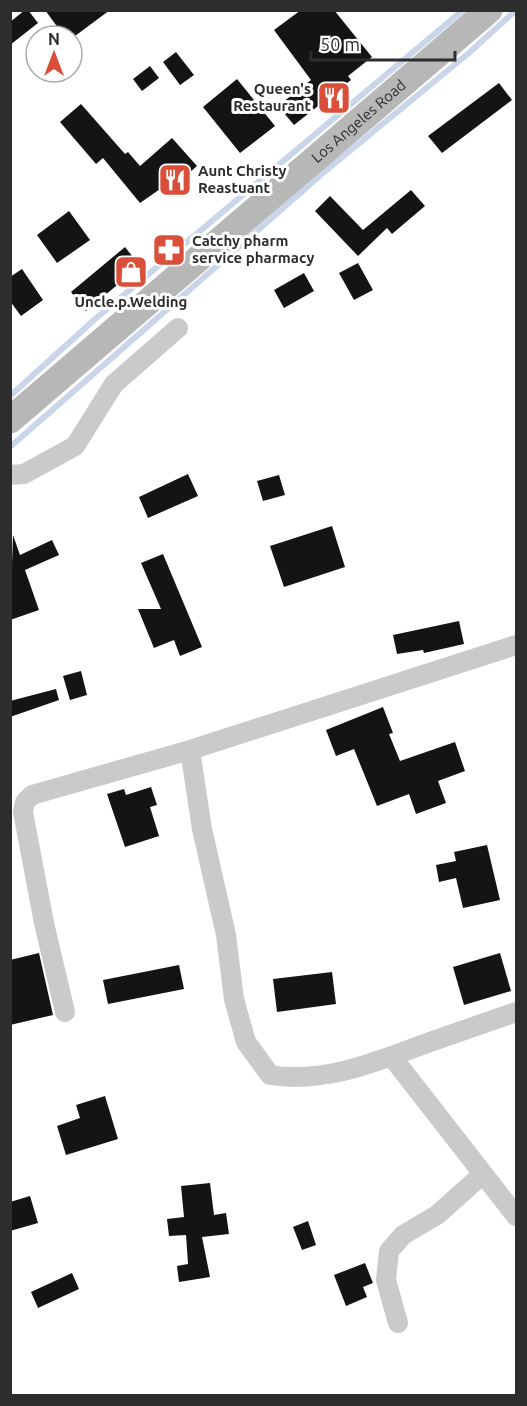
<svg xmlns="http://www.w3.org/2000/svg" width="527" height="1406" font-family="Ubuntu,sans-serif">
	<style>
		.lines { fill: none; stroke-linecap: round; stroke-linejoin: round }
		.stream { stroke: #c9d6e9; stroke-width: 6 }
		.building { fill: #141414 }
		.street { stroke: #cacaca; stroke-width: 20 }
		.secondary { stroke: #b7b7b7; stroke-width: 27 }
		.labels { text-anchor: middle; stroke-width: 6; stroke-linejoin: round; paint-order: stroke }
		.poi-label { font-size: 15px; font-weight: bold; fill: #2d2d2d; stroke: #fff; text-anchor: start }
		.street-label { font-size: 15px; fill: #2d2d2d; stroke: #fff }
	</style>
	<rect width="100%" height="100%" fill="#fff"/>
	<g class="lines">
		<path class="stream" d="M10,396l84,-76 369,-310
			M10,447l313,-274 147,-121 46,-42"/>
	</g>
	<path class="building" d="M25,10h3l10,13 -28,22v-23z
		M45,10h65l-35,26h-11z
		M301,10h33l38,47 -24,19 3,4 -57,45 -16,-19 33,-26 -37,-50z
		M176,52l18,23 -14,10 -17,-23z
		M150,66l9,12 -17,13 -9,-12z
		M237,79l38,47 -35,27 -37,-46z
		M499,83l13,17 -70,53 -14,-17z
		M81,104l44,50 3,-2 12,14 32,-28 25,28 -30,26 -4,-5 -23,16 -37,-45 -7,6 -36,-42z
		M411,190l14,16 -33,28 -5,-6 -29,28 -43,-45 15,-15 33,34z
		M69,211l21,29 -33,23 -20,-28z
		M125,247l15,19 -54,45 -15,-19z
		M358,263l15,27 -19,10 -15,-27z
		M22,269l21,31 -22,16 -11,-15v-24z
		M304,273l10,18 -30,17 -10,-18z
		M188,474l10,22 -50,22 -9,-21z
		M279,475l6,20 -22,6 -6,-20z
		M332,526l13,41 -61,20 -14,-41z
		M13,535l7,20 32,-15 7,15 -34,15 14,40 -29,10z
		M163,554l39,93 -22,9 -6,-16 -20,8 -16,-39h23l-20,-46z
		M459,621l5,23 -40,9 -1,-3 -26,4 -4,-19z
		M81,671l6,24 -17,5 -7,-24z
		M56,689l3,11 -49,17v-16z
		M383,707l10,26 -4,1 11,27 55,-19 10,29 -27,10 8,22 -30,11 -7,-20 -32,12 -23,-57 -18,7 -10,-26z
		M151,787l6,18 -7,2 9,29 -34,11 -18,-53 17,-5 2,6z
		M487,845l13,55 -37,8 -7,-30 -17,4 -3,-17 20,-4 -2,-9z
		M39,953l14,62 -43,10v-65z
		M500,953l11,38 -47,14 -11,-38z
		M179,965l5,24 -76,15 -5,-24z
		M332,972l4,32 -59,8 -4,-33z
		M105,1096l13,43 -52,16 -9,-29 23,-8 -4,-13z
		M210,1183l4,32 12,-2 3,21 -27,3 8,40 -31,5 -2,-16 11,-2 -2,-29 -17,1 -2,-17 17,-2 -3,-31z
		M30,1196l8,27 -28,8v-29z
		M308,1221l8,24 -14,5 -9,-23z
		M365,1263l8,20 -10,4 4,10 -21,9 -12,-31z
		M72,1273l7,16 -41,19 -7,-16z"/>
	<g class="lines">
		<path class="street" d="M10,475l14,-1 51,-28 39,-62 64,-56
			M190,750l12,79 24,106 8,64 12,43 24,33c56,9 108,-14 160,-33 28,-10 58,-20 86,-30
			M65,1012l-21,-89 -21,-111 2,-10 7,-7 158,-45 326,-105
			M392,1057l124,159
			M398,1323l-12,-43 3,-29 14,-16 34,-20 46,-41"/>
		<path class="secondary" id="s1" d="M10,420l479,-410"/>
	</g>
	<defs>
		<symbol id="restaurant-square" viewBox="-11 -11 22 22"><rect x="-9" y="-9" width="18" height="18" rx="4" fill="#d94f3a" stroke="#fff"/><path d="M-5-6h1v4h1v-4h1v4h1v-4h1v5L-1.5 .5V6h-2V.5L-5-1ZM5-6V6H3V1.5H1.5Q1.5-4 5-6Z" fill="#fff"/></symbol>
		<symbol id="pharmacy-square" viewBox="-11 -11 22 22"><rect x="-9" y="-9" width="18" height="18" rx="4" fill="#d94f3a" stroke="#fff"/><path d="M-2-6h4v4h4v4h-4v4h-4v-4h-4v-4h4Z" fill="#fff"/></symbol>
		<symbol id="shop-square" viewBox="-11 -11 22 22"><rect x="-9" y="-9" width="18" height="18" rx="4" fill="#d94f3a" stroke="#fff"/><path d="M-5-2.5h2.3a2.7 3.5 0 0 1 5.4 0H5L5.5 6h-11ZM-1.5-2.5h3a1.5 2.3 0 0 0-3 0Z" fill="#fff"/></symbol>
	</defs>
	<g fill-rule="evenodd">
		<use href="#restaurant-square" x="315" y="79" width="38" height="38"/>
		<use href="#restaurant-square" x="156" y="161" width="38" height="38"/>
		<use href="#pharmacy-square" x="150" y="231" width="38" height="38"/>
		<use href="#shop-square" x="112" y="253" width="38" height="38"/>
	</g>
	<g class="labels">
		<g class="poi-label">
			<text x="311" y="94" text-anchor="end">Queen's<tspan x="311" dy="17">Restaurant</tspan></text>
			<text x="198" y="176">Aunt Christy<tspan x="198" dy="17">Reastuant</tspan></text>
			<text x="192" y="246">Catchy pharm<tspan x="192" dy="17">service pharmacy</tspan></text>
			<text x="131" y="307" text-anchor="middle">Uncle.p.Welding</text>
		</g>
		<g class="street-label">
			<text dy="5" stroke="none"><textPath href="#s1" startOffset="459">Los Angeles Road</textPath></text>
		</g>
	</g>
	<rect width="527" height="1406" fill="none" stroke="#2d2d2d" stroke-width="24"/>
	<g transform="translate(54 54)"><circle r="28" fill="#ffffff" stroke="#ababab" stroke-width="1.5"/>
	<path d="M0-4.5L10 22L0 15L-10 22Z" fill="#d94f3a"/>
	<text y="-9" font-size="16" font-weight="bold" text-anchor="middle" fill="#2d2d2d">N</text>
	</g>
	<path d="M311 51v9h144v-9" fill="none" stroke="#2d2d2d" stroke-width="3"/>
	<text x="320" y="51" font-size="18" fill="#2d2d2d" stroke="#ffffff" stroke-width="4.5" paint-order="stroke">50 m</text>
</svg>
